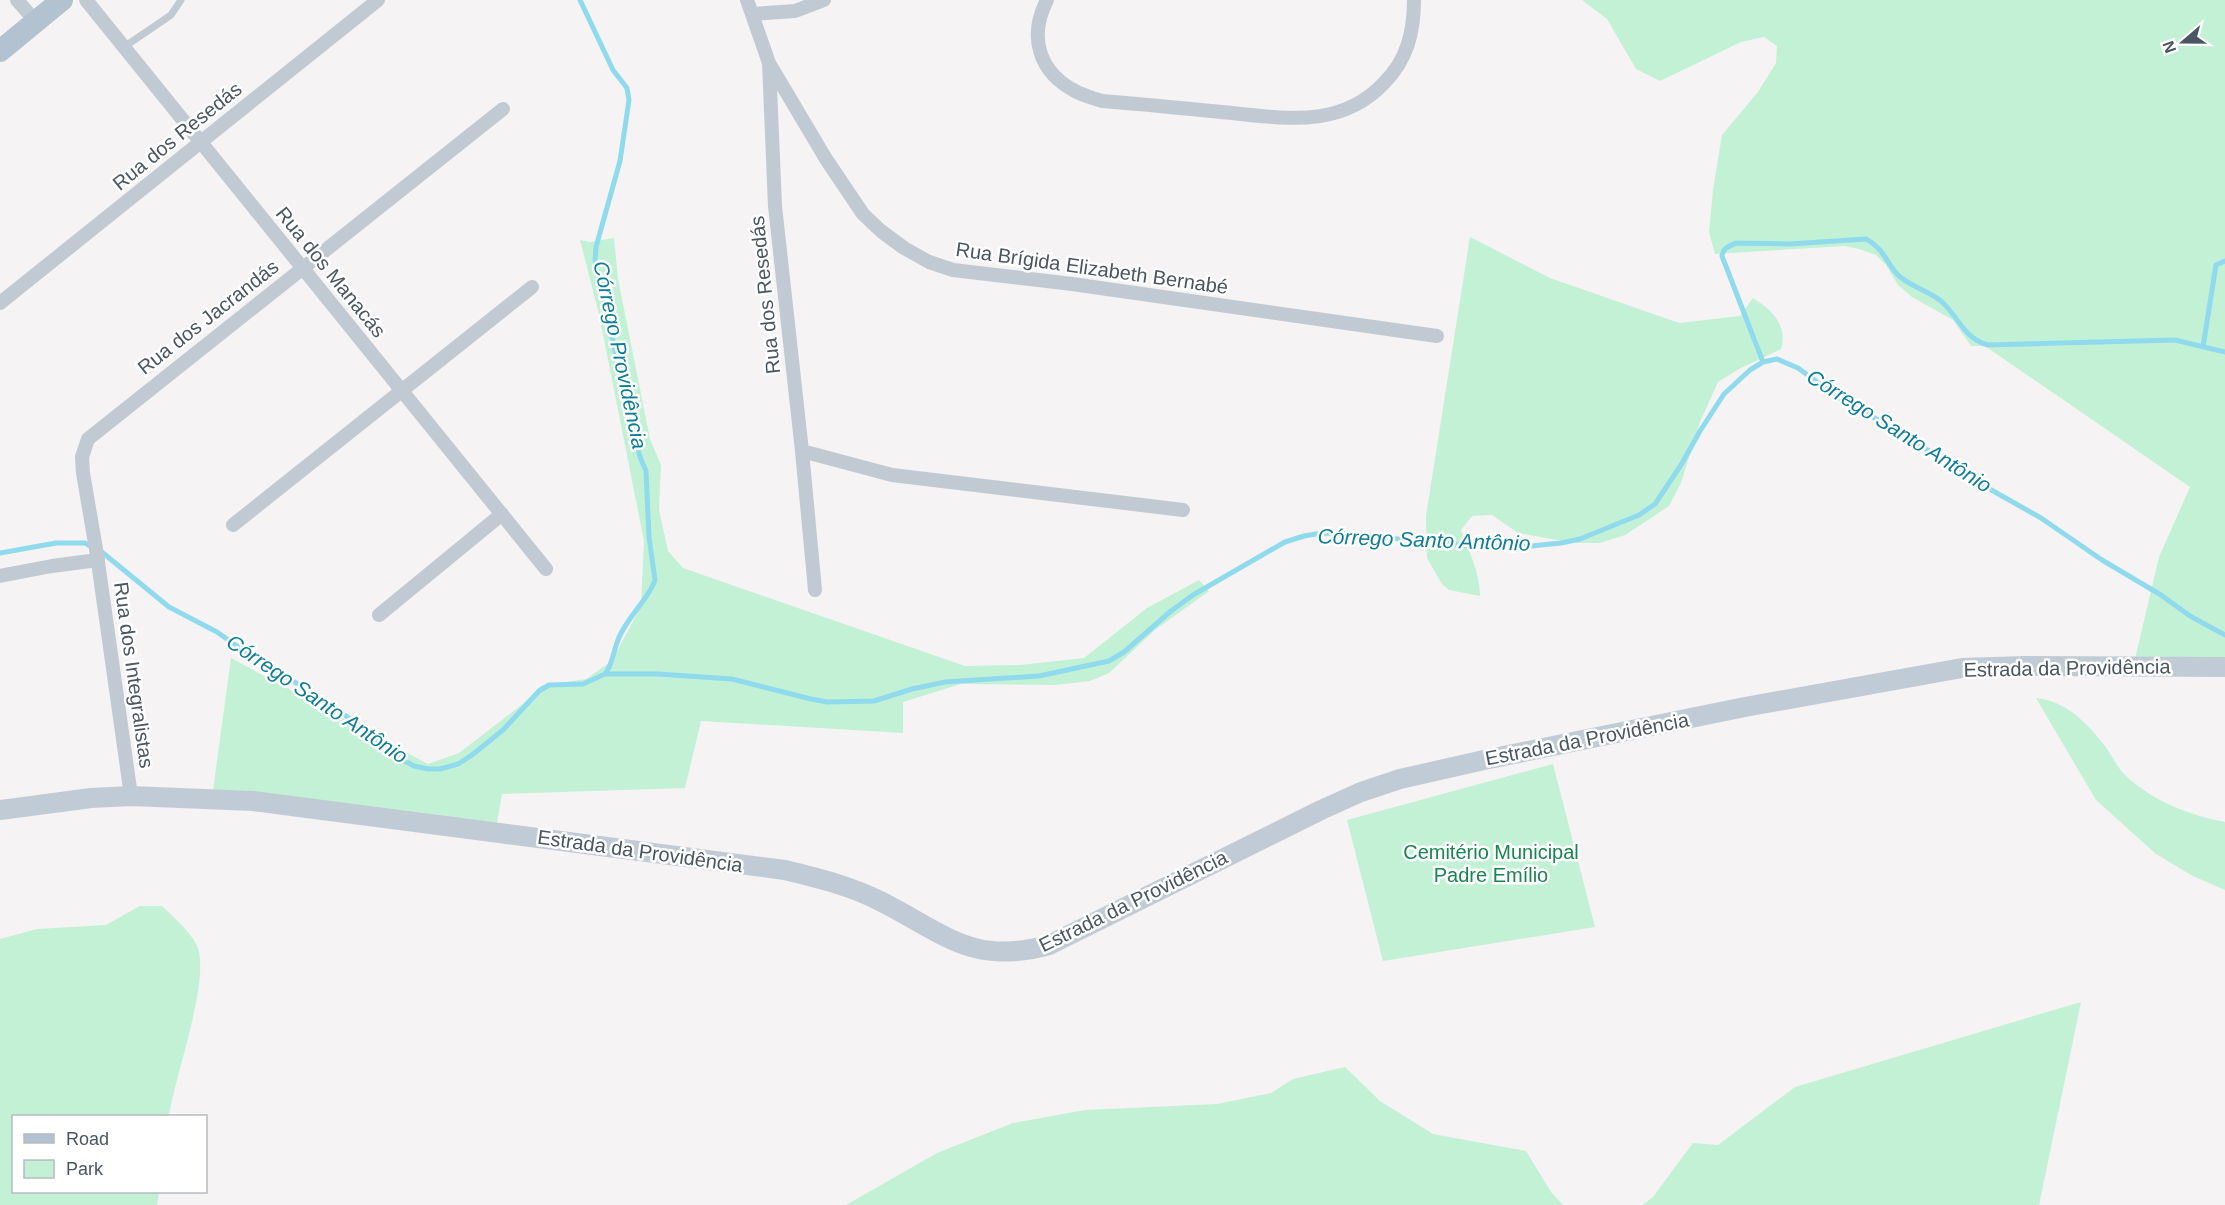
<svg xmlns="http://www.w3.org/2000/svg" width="2225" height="1205" font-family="Arial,sans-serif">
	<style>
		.green { fill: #c3f1d5 }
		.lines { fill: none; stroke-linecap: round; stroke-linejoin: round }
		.stream { stroke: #90daee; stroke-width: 5 }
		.lane { stroke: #c1cad2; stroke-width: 7 }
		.street { stroke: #c1cad2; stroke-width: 14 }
		.secondary { stroke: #c1cbd6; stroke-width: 20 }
		.primary { stroke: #b3c2d1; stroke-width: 22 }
		.labels { text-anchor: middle; stroke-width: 5; stroke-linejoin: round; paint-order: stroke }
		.street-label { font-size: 20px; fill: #4a5661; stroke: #fff }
		.park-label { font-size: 20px; fill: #17864f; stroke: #fff }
		.water-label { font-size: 21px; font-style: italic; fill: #0c7c9b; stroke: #fff }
	</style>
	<rect width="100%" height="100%" fill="#f5f3f3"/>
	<path class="green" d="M1582,0h643v662l-90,-3 24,-102 31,-70 -205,-141h-14l-18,-26 -41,-23 -14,-12 -12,-20 -10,-10 -17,-6 -15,-3 -129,8 -6,-22 4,-42 9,-55 36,-43 18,-29 1,-17 -13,-9 -23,5 -81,39 -24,-12 -29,-50z
		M1470,237l80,41 129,45 61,-7 13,-18c19,12 35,27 28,51l-42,20 -21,13 -18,40 -19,61 -12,23 -44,29 -25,8h-26l-56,-10 -26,-18 -20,1 -11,14c8,21 19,43 19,66l-31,-6 -7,-6 -15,-26 -1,-42z
		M614,238l4,41 32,160 11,26 -2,45 9,41 15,17 282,98 55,-1 64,-7 63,-50 52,-28 10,11 -54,39 -46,43 -19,8 -35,4 -94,-1 -58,18v31l-202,-12 -16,67 -183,6 -7,40 -283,-36 19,-140 197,106 31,-11 65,-50 17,-17 45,-7 26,-18 29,-55 3,-65 -45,-227 -19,-74 10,2z
		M2036,698c30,3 51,25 69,48 6,8 11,19 18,27 27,27 65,42 102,49v68l-32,-14 -37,-22 -60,-54z
		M1553,764l42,163 -212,34 -36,-141z
		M140,906h22c11,11 27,24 34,38 17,30 -22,134 -27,172h-155v76h145l-2,13h-157v-266l37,-10 69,-4z
		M2081,1002l-42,203h-397l11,-8 40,-54 25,2 77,-58z
		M1345,1067l35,34 53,33 93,17 25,41 12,13h-717l91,-52 76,-30 72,-13 132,-6 54,-11 22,-14z"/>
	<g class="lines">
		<path class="stream" d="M580,0l33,70 14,18 2,12 -9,61 -24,86 -1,14 35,157 10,39 6,14 3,66 6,43c-6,19 -29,38 -37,60 -5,12 -5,24 -13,34
			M2203,347l13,-82 9,-4
			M1763,362l-41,-106c1,-8 7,-10 14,-13l54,1 76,-5c16,8 20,22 31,35 11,12 31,16 44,27 18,16 22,37 47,44l187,-5 50,12
			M0,553l56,-10h29l18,10 66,54 48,25 51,36 30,16 57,38 46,37 13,7 14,3h12l18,-5 14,-9 31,-25 36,-39 10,-6 34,-1 22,-10h53l74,5 79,20 16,3 47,-1 38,-12 33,-7 94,-6 70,-15 15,-9 47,-41 22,-16 92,-53 19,-6 18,-3 38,1 60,8 70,5h32l39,-4 19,-4 59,-24 16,-11 26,-39 19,-34 24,-37 26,-24 13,-8 14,-3 21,9 48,35 40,21 22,16 45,23 26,20 62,35 61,42 59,35 29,21 35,19"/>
		<path class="lane" d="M124,47l47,-32 10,-15"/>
		<path class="street" d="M17,0l19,22
			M86,0l460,569
			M747,0l22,63 6,143 27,245 13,139
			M1047,0c-19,37 -8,72 28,91 9,5 18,7 27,10 40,3 79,7 119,11 58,5 118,19 163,-29 23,-23 30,-51 30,-83
			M753,14l42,-3 29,-11
			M769,63l57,96 37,55 18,17 23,17 25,14 24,8 119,14 365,52
			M0,303l378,-303
			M802,451l90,24 291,35
			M233,525l299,-238
			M0,576l52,-10 46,-6
			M379,615l123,-101
			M131,796l-34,-241 -14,-82 -1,-16 6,-18 415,-330"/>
		<path class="secondary" d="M0,810l91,-12 40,-2 122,5 532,69c33,8 66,16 97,32 63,32 91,64 167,43l272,-135 40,-18 39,-13 84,-19 261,-53 217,-39 63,-2 200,1"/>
		<path class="primary" d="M0,51l62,-51"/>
	</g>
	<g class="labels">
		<g class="street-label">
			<text transform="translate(177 136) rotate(-39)" y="7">Rua dos Resedás</text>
			<text transform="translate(1092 268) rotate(8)" y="7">Rua Brígida Elizabeth Bernabé</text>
			<text transform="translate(331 272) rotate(51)" y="7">Rua dos Manacás</text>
			<text transform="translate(765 295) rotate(-96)" y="7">Rua dos Resedás</text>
			<text transform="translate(208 317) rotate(-38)" y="7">Rua dos Jacrandás</text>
			<text transform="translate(2067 668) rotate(-1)" y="7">Estrada da Providência</text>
			<text transform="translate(134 675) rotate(82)" y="7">Rua dos Integralistas</text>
			<text transform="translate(1587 739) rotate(-11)" y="7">Estrada da Providência</text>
			<text transform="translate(640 851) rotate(8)" y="7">Estrada da Providência</text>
			<text transform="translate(1133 901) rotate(-26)" y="7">Estrada da Providência</text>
		</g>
		<g class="park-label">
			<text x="1491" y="859">Cemitério Municipal<tspan x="1491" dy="23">Padre Emílio</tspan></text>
		</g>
		<g class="water-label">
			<text transform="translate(620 355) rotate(78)" y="7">Córrego Providência</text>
			<text transform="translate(1899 431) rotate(32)" y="7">Córrego Santo Antônio</text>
			<text transform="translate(1424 540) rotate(2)" y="7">Córrego Santo Antônio</text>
			<text transform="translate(317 699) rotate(34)" y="7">Córrego Santo Antônio</text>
		</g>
	</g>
	<rect x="12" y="1115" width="195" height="78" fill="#ffffff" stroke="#b7bbc0" stroke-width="1.5"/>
	<rect x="24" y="1134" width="30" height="9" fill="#b3c2d1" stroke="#b7bbc0" stroke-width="1.5"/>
	<text x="66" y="1145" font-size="18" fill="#4a5661">Road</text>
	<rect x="24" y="1160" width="30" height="18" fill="#c3f1d5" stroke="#b7bbc0" stroke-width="1.5"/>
	<text x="66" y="1175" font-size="18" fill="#4a5661">Park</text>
	<g transform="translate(2183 42) rotate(250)" stroke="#ffffff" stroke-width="4.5" paint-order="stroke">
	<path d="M0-4.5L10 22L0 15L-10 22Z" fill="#4a5661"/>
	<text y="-9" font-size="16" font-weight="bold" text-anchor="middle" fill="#4a5661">N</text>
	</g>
</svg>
